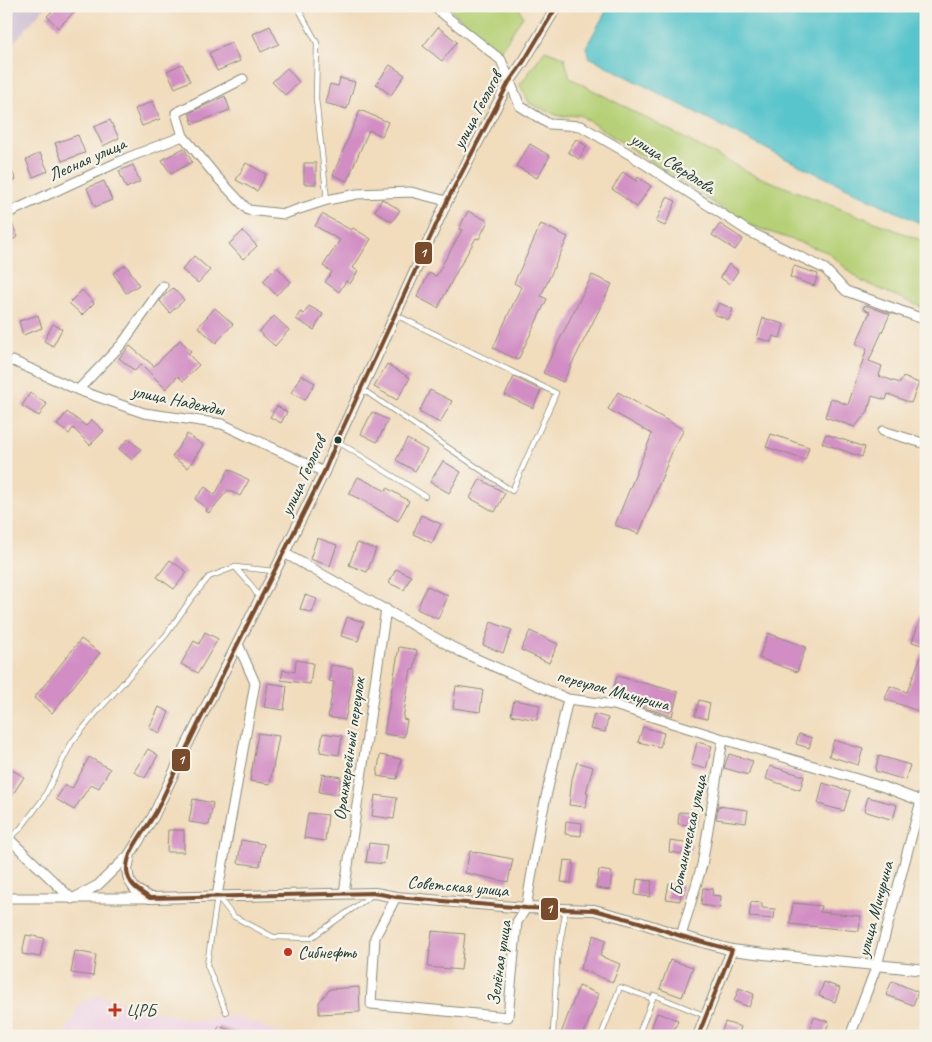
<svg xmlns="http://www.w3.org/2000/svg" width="932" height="1042" font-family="Caveat,sans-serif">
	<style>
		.built { fill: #eed0e7 }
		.industrial { fill: #ccbed3 }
		.green { fill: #b5d076; stroke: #6a8655 }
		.water { fill: #58c5cc; stroke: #3c8180 }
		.building { fill: #d28ec4 }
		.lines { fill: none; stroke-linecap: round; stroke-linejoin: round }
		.service-casing { stroke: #888c78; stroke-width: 6 }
		.minor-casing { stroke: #888c78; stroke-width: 11 }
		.tertiary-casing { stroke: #888c78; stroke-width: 12 }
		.service { stroke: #fff; stroke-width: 4.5 }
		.minor { stroke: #fff; stroke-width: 9 }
		.tertiary { stroke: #fff; stroke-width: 10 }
		.bus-1-casing { stroke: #f7f3e8; stroke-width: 8 }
		.bus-1 { stroke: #7a4b2a; stroke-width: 4 }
		.bus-dot { fill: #1f3d34; stroke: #f7f3e8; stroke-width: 2 }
		.poi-dot { fill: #c8321e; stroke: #f7f3e8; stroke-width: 2 }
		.labels { text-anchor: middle; stroke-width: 4.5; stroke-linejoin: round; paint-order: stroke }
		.street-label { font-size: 18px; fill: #1f3d34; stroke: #f7f3e8 }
		.poi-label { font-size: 18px; fill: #1f3d34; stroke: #f7f3e8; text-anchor: start }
		.line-badge { stroke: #f7f3e8; stroke-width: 2 }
		.badge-label { font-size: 14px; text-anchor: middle; font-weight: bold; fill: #fff }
	</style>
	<rect width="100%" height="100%" fill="#f7f3e8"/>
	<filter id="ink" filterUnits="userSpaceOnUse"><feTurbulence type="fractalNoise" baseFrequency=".02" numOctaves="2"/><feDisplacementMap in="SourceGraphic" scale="10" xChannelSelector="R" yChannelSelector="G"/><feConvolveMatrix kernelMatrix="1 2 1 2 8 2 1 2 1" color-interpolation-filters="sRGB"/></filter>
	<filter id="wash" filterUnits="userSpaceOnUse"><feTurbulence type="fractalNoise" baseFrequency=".0096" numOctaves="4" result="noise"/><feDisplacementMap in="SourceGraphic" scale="20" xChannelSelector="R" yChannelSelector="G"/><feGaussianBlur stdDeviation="1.12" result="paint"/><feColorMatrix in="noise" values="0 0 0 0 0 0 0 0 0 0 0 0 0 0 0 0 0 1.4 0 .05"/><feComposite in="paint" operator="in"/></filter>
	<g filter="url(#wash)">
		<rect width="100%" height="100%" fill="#f1dcbc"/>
		<path class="built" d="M98,995l97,26 39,-5 54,20h-223l14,-32z"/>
		<path class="industrial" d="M6,6h40l-40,45z"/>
		<path class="green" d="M441,6h77l5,10 -24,37 -43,-39z
			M545,50l19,7 6,21 184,97 172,67v67l-65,-28 -34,-29 -83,-29 -164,-108 -21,1 -29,-12 -10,-19z"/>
		<path class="water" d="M609,6h317v220l-150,-72 -187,-97 -3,-10z"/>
		<g id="blocks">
			<path class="building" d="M58,6h22l-22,22 -11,-12z
				M270,26l9,18 -18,8 -8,-18z
				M438,27l19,15 -15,19 -19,-15z
				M231,43l9,18 -23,10 -8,-18z
				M182,64l8,17 -15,7 -8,-17z
				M390,65l15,10 -14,20 -15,-11z
				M287,68l12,14 -14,13 -13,-13z
				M340,78l15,4 -8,27 -22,-6 5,-19 8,2z
				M225,96l5,14 -37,14 -4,-11z
				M153,101l7,18 -18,7 -7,-17z
				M360,110l28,12 -6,14 -13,-6 -22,51 -14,-6z
				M110,120l9,18 -16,8 -9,-19z
				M78,135l7,18 -23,8 -7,-18z
				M576,139l11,7 -8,13 -11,-7z
				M530,144l20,12 -13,22 -21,-12z
				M184,148l8,14 -21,12 -9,-14z
				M40,153l8,18 -15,6 -7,-17z
				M6,158l10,22 -10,5z
				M246,163l20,11 -9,17 -21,-11z
				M304,163h12v21h-12z
				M133,165l7,17 -14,6 -7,-17z
				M623,172l13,9 2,-4 13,9 -14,21 -25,-18z
				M104,181l8,19 -17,7 -8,-19z
				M667,197l9,4 -11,25 -9,-4z
				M382,199l18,11 -8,12 -17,-11z
				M468,211l20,10 -9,18 -3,-1 -19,33 -19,37 -21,-11 12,-24 7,3 26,-46 -3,-1z
				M322,214l29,16 2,-2 18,11 -18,29 5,3 -8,13 -4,-3 -7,11 -14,-10 7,-10 -9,-6 17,-26 -25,-14z
				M10,219l8,18 -12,6v-23z
				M541,224l27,13 -27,59 6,3 -29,61 -25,-12 28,-61 -7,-4z
				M720,224l23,15 -8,11 -23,-15z
				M243,231l14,15 -14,13 -14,-15z
				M194,256l16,14 -12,13 -16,-13z
				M729,264l9,7 -9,13 -9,-7z
				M126,265l13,20 -13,8 -13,-20z
				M794,266l24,8 -4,12 -24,-9z
				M277,267l14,15 -15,13 -13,-14z
				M592,275l20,9 -49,98 -20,-9z
				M173,288l11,12 -14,13 -10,-12 3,-4z
				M82,290l12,13 -12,12 -13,-12z
				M719,303l14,6 -4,11 -15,-6z
				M865,305l25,9 -21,47 13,5 -3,10 21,7 3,-6 16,6 -8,20 -23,-9 -2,6 -14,-4 -4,15 -13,16 -30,-10 6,-19 17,7 19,-57 -11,-4 14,-32 -7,-3z
				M309,306l14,8 -9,16 -18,-11 4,-7 4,2z
				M215,308l18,16 -17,19 -18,-16z
				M38,315l4,13 -19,7 -4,-14z
				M274,316l15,14 -14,16 -16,-14z
				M763,318l21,6 -4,14 -7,-2 -2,6 -14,-4z
				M53,324l9,5 -9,17 -9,-5z
				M180,340l11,11 -3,3 11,11 -16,16 -5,-5 -12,13 -25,-25 -6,7 -16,-13 11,-12 24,20z
				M387,364l23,14 -13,22 -23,-13z
				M301,375l14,8 -10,17 -14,-7z
				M514,377l27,13 -8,18 -28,-13z
				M430,390l22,11 -12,22 -21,-11z
				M618,392l66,38 -10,17 -35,87 -24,-9 37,-91 -44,-25z
				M30,393l17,11 -8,12 -17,-10z
				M277,406l10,6 -6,11 -11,-6z
				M67,412l19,14 6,-6 12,11 -14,14 -17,-17 -4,6 -12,-9z
				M372,412l16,8 -11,22 -16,-8z
				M187,434l16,11 -15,23 -16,-11z
				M771,434l38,13 -4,13 -39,-13z
				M826,434l39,13 -3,10 -40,-14z
				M128,439l13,10 -9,11 -13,-11z
				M407,439l20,11 -12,21 -19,-11z
				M443,461l18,11 -12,21 -19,-11z
				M229,469l20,11 -9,16 -12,-6 -19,23 -3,-2 1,-2 -12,-10 10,-12 10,8z
				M358,477l28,14 1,-3 22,13 -11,20 -34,-20 -15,-7z
				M480,479l25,14 -10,19 -25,-14z
				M421,515l20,9 -9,19 -19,-9z
				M317,538l20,7 -7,21 -20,-7z
				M357,543l19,6 -9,23 -18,-7z
				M170,560l17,12 -13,17 -17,-12z
				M396,569l15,7 -7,14 -15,-7z
				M427,586l21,10 -10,23 -21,-10z
				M305,595l12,4 -5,14 -12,-4z
				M925,607h1v107l-41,-15 5,-13 17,6 18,-46 -13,-4z
				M347,617l17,5 -6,19 -17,-5z
				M491,622l21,8 -9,23 -20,-8z
				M530,631l28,13 -9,19 -28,-13z
				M205,632l13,7 -20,34 -17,-9 13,-23 5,3z
				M768,633l38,14 -9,25 -38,-14z
				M81,639l19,14 -48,60 -18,-15z
				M399,647l18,3 -3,20 -3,-1 -8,50 4,1 -3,17 -20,-3z
				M296,660l17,3 -3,21 -29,-4 2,-10 12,2z
				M331,665l22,3 -3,28 -5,24 -17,-3 6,-35 -5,-1z
				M617,676l61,16 -6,24 -61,-18z
				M268,683l19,3 -3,24 -20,-3z
				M456,686l27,4 -3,22 -27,-4z
				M514,700l26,5 -3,15 -26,-5z
				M699,700l11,3 -3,16 -12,-3z
				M159,707l10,5 -9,21 -11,-5z
				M594,714l14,4 -3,14 -15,-3z
				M643,727l21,6 -4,14 -22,-5z
				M258,733l21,3 -9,48 -20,-3z
				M323,733l19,3 -3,19 -19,-3z
				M799,734l13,4 -3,10 -13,-4z
				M834,740l29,9 -5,16 -29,-9z
				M697,742l15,4 -6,23 -15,-4z
				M148,749l10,6 -13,23 -11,-6z
				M729,754l24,7 -5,14 -24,-7z
				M380,755l21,4 -4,20 -20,-3z
				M879,756l31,9 -5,15 -30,-9z
				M89,757l21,12 -11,19 -8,-4 -17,26 -18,-11 9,-14 7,4z
				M577,762l16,5 -7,26h2l-2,14 -17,-2 3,-26z
				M770,766l34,10 -4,14 -34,-11z
				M12,770l12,7 -18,28v-27z
				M322,774l19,3 -3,18 -19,-3z
				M823,783l27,8 -6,20 -26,-7z
				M375,795l22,3 -3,21 -22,-3z
				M868,797l29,8 -4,15 -29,-9z
				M193,799l20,4 -4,22 -20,-3z
				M718,806l30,4 -2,13 -30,-4z
				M679,812l19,1 -1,13 -19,-2z
				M308,813l20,2 -3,26 -21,-3z
				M566,821l16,2 -1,13 -16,-2z
				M168,830h16v22h-17z
				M241,840l23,4 -4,22 -22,-3z
				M670,841l22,3 -2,11 -21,-3z
				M369,843l18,2 -3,19 -18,-2z
				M470,851l43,8 -5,23 -43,-9z
				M564,860l10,1 -3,22 -10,-1z
				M599,870l13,2 -2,18 -14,-2z
				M637,879l15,2 -2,16 -15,-2z
				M669,883l13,2 -2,16 -14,-2z
				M703,888l10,1 -1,6 9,1 -1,12 -19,-3z
				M751,902l11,1v5l13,1 -1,10 -25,-2z
				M793,903l28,3 -1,6 40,4 -1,15 -69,-7z
				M432,931l33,3 -4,36 -33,-3z
				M26,935l18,3 -4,19 -18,-3z
				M594,935l12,5 -6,16 20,8 -7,18 -33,-13z
				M75,951l21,4 -3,21 -22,-3z
				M670,960l23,7 -11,30 -22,-8z
				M892,981l26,11 -5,13 -27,-10z
				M824,982l16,6 -5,14 -16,-6z
				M579,986l20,8 -16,42h-23z
				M359,987l1,25 -41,2v-12l11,-13z
				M739,988l15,6 -5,13 -15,-6z
				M657,1013l21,7 -6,16h-24z
				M814,1017l15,5 -5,14h-17z
				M725,1022l16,5 -3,9h-18z
				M219,1026l24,9v1h-28z"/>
		</g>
	</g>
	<g filter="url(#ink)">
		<use href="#blocks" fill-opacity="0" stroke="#888c78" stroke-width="1"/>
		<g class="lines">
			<defs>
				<path id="service" d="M297,6l20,37 -1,56 11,101
					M362,389l150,102 44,-98 -160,-78
					M337,441l88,55
					M235,567l16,18 8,13
					M9,839l11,-10 23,-30 29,-57 24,-29 70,-78 25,-36 18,-22 26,-10 39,4
					M217,897l-10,68 19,47
					M218,897l15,19 40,21 38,1 61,-43
					M554,1036l-1,-1 4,-75 9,-51
					M601,1036l19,-49 33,12
					M638,1036l16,-41 52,21"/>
				<path id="minor" d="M433,6l68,54 19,46 29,18 32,2 48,28 119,77 77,38 21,22 80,29
					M183,136l33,40 32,34 36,4 43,-14 30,-6 54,-2 36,9
					M6,214l121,-56 56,-22 -7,-23 67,-34
					M6,363l7,-2 65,29 66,23 78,11 102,48
					M78,390l44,-46 41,-58
					M883,431l43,13
					M284,553l177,99 107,47 46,6 109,34 161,48 42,16
					M6,836l66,63
					M344,893l42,-284
					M217,896l38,-213 -17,-39
					M396,897l-21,40 -4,67 137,13 9,-95 9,-14 15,-89 27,-120
					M6,898h144
					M74,898l24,-13 32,-31
					M681,936l21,-71 21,-126
					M850,1036l27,-71 44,-164 5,-12"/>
				<path id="tertiary" d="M557,6l-33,55 -15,21 -62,119 -52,114 -14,32 -44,94 -13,31 -49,99 -15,28 -73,146 -34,72 -23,37 -3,16 2,10 6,9 15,9 225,-5 21,4 130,11 68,2 45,12 42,14 51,14 32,4 162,16
					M698,1036l34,-86"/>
			</defs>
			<use href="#service" class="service-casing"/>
			<use href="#minor" class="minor-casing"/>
			<use href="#tertiary" class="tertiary-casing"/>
			<use href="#service" class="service"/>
			<use href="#minor" class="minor"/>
			<use href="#tertiary" class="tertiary"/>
			<defs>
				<path id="bus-1" d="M557,6l-33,55 -15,21 -62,119 -110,240 -13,31c-56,113 -114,224 -167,338 -9,18 -31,40 -30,60 1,15 12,21 23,28l225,-5 21,4 130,11 68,2 45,12 42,14 51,14 -34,86"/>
			</defs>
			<use href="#bus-1" class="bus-1-casing"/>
			<use href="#bus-1" class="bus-1"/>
		</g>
	</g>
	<circle class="bus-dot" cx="338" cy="440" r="4.5"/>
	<g class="poi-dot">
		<circle cx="288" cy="952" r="5"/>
		<path d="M112.5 1002.5h5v5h5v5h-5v5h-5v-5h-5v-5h5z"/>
	</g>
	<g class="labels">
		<g class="street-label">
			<text transform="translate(477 110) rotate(-62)" y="6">улица Геологов</text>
			<text transform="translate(87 159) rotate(-24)" y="6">Лесная улица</text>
			<text transform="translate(673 163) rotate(33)" y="6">улица Свердлова</text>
			<text transform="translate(178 400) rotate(12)" y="6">улица Надежды</text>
			<text transform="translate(303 476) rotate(-65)" y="6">улица Геологов</text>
			<text transform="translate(613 690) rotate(15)" y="6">переулок Мичурина</text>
			<text transform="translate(349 749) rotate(-82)" y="6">Оранжерейный переулок</text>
			<text transform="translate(688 835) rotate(-78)" y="6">Ботаническая улица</text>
			<text transform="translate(458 886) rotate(5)" y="6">Советская улица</text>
			<text transform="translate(875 909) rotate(-75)" y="6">улица Мичурина</text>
			<text transform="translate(499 963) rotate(-82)" y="6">Зелёная улица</text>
		</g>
		<g class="poi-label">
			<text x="298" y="958">Сибнефть</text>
			<text x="126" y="1016">ЦРБ</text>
		</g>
	</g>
	<g class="line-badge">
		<rect x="414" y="241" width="19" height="24" rx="5" fill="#7a4b2a"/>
		<rect x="171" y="748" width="20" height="24" rx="5" fill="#7a4b2a"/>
		<rect x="540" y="897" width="19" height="24" rx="5" fill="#7a4b2a"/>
	</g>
	<g class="badge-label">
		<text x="423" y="257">1</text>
		<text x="181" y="764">1</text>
		<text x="549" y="913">1</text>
	</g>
	<rect width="932" height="1042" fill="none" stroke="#f7f3e8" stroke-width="25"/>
</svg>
